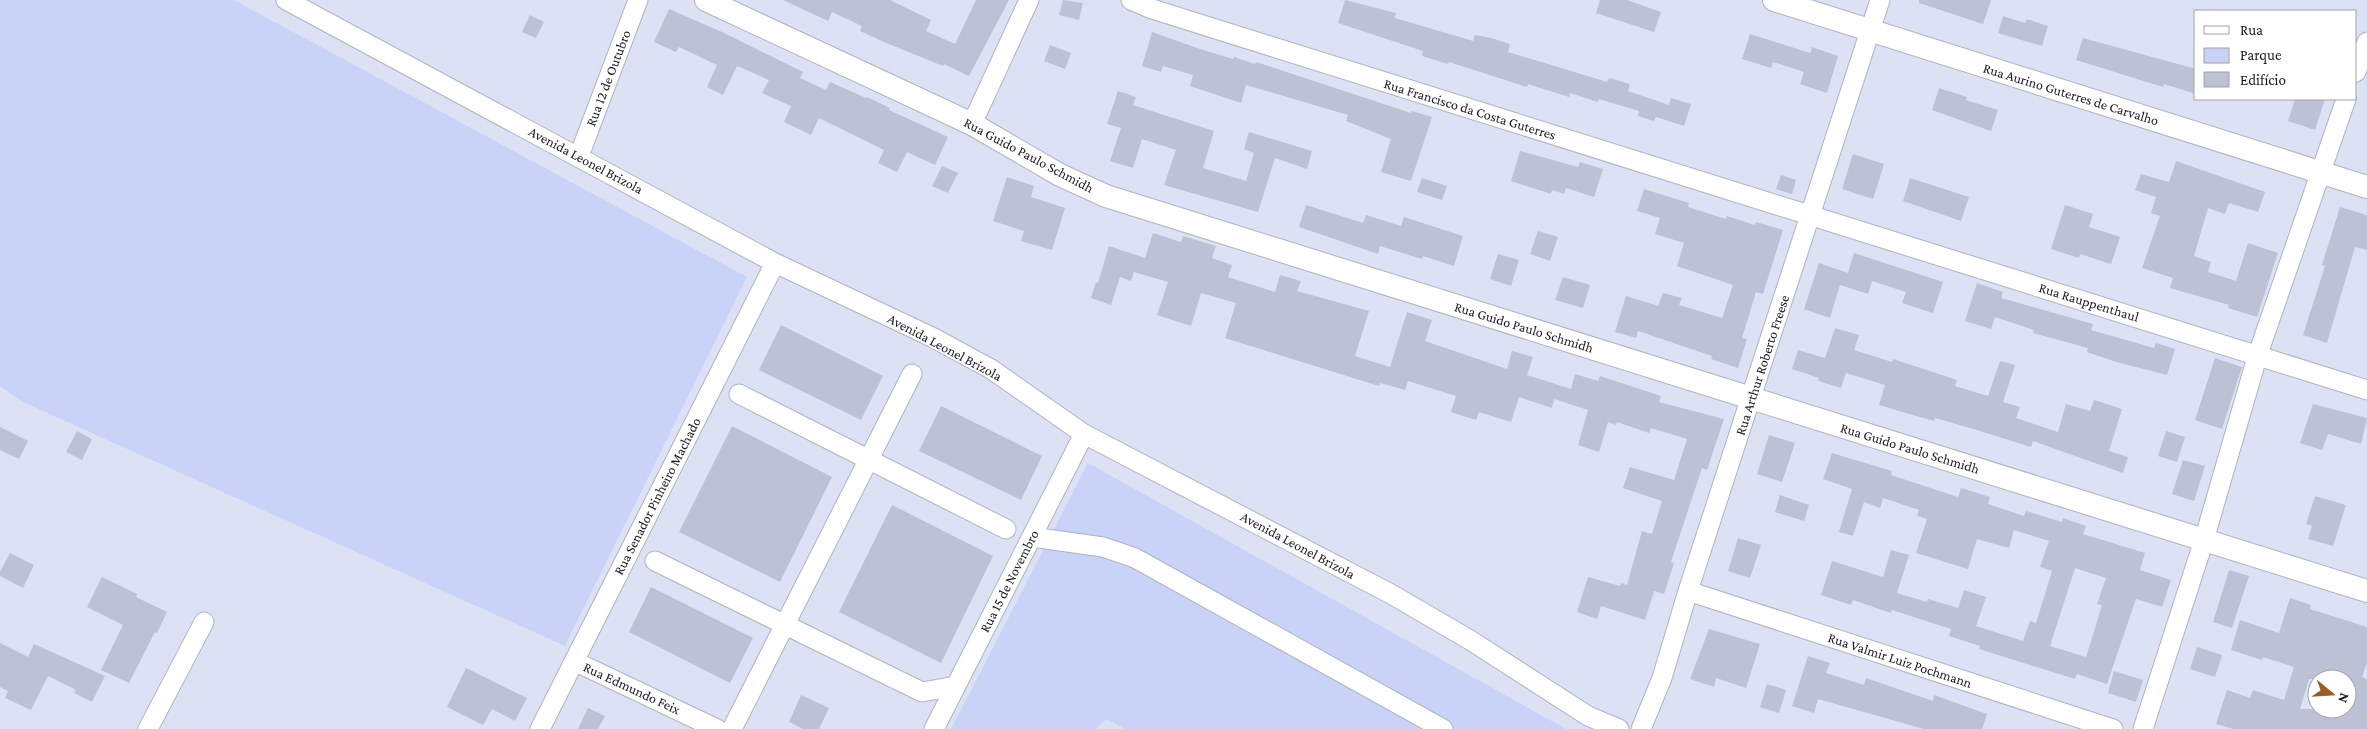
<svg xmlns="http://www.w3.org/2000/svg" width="2367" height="729" font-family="'Crimson Pro',serif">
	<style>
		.green { fill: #c9d3f8 }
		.building { fill: #bcc1d3; fill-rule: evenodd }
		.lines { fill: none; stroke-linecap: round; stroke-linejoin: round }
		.minor-casing { stroke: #adb2c4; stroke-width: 21 }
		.tertiary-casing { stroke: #adb2c4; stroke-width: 24 }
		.minor { stroke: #fff; stroke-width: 19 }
		.tertiary { stroke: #fff; stroke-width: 22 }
		.labels { text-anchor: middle; stroke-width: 4; stroke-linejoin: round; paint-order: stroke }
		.street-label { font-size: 14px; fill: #171920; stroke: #fff }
	</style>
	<rect width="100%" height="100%" fill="#dce2f4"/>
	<path class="green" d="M0,0h234l513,277 -182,369 -542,-244 -23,-16z
		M1088,463l478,266h-441l-19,-10 -10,10h-145z"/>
	<path class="building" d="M783,0h107l41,20 -5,11 29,13 21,-44h33l-40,76 -25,-12 -1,2 -59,-24 -24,-11 2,-5 -30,-14 -4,9z
		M1063,0l20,3 -4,17 -20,-5z
		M1345,0l51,13 -1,5 78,23 2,-6 16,3 19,6 -2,8 99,30 2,-4 21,6 -2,7 41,14 2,-7 20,6 -7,22 -28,-9 -2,4 -16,-5 1,-5 -40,-12 -1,3 -28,-9 -1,4 -41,-13 -1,3 -78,-25 -1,2 -26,-8 1,-5 -85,-28z
		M1600,0h27l34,12 -7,20 -58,-19z
		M1919,0h72l-8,24 -64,-21z
		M669,9l53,23 81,40 -3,6 26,12 4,-8 36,16 1,-1 23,11 -1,2 59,27 -13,28 -28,-13 -10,20 -19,-9 6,-13 -65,-32 -8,17 -27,-13 7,-16 -29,-13 7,-13 -32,-14 -14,29 -16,-8 10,-22 -38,-18 -3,5 -22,-10z
		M530,15l14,7 -8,16 -14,-6z
		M2003,16l22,7 2,-4 21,7 -6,20 -44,-13z
		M1152,32l48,17 33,10 1,-2 21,7 1,-2 155,51 1,-2 20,6 -21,64 -30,-9 10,-33 -45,-18 2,-6 -102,-30 -5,18 -51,-17 3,-11 -30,-9 -2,6 -19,-6z
		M1750,34l60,19 2,-6 26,9 -11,37 -27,-9 4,-12 -31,-10 -2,6 -29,-9z
		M2083,38l113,31v25l-32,-10 -1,3 -87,-27z
		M1050,45l21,8 -6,16 -21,-8z
		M1939,88l28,9 -1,3 32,10 -7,21 -59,-21z
		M1118,91l18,6 -3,8 81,26 -11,37 43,13 8,-28 -10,-4 5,-17 63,19 -5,18 -32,-11 -17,54 -94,-27 12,-35 -34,-11 -9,29 -23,-7 11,-33 -14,-4z
		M2295,99h30l-10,31 -27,-9z
		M1520,151l58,16 2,-5 23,7 -9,28 -28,-9 -2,6 -12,-4 -1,4 -40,-13z
		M1853,154l31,10 -11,35 -31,-10z
		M2176,161l89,31 -7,20 -29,-9 -4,11 -17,-6 -14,48 17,6 -3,10 28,9 12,-38 30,10 -21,64 -29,-9 1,-3 -59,-17 3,-10 -31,-10 18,-52 -9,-3 5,-16 -21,-7 6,-16 28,8z
		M942,166l16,7 -10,20 -16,-7z
		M1781,175l15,5 -4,14 -16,-5z
		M1007,177l27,9 -3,11 34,11 -13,42 -31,-9 3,-10 -31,-10z
		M1422,178l25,8 -5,14 -25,-8z
		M1910,178l59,19 -8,24 -58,-20z
		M1644,189l45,14 -1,4 38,12 1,-3 28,9 1,-3 27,8 -20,64 -7,-2 -14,46 5,1 -9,29 -27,-9 1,-3 -74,-25 -2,7 -21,-6 11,-36 32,10 5,-13 19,5 -3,7 43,13 11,-33 -56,-19 7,-23 -29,-9 5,-16 -23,-7z
		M1306,205l57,18 3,-8 35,11 3,-9 59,19 -9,30 -31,-10 -1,3 -42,-13 -2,8 -79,-27z
		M2065,205l28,9 -4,13 31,10 -9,27 -31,-10 -1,4 -28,-9z
		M2340,207l27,8v35l-12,-3 -28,96 -24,-8 22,-69 -3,-1z
		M1538,231l20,6 -8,24 -20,-7z
		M1153,233l28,9 2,-6 33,10 -4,12 20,7 -4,12 47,15 5,-17 21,6 -4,10 72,20 -14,45 35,11 17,-55 25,8 -7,21 38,13 44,15 5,-18 21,6 -6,18 44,14 4,-15 23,7 2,-5 61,20 -2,6 65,17 -17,51 -5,-2 -31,94 3,1 -10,31 -10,-3 -9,29 -44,-14 -4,13 -20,-7 11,-35 32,9 1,-3 6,2 15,-54 10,3 10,-33 -39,-13 7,-21 44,13 13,-41 -36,-11 -2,5 -32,-11 -1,3 -8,-3 -9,30 -21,-7 10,-35 -34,-11 -2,9 -33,-11 -8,25 -32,-10 -3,8 -25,-8 5,-16 -48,-15 -3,9 -25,-7 -1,3 -154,-48 11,-35 -35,-10 -10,33 -34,-11 11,-33 -34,-10 -3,9 -11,-4 -9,28 -20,-7 5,-16 2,1 11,-37 36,12z
		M1854,253l89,29 -10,31 -31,-10 4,-11 -34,-11 -4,13 -28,-9 -10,33 -26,-9 15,-46 29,10z
		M1498,254l21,6 -8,26 -21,-7z
		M1563,277l27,8 -7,23 -28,-8z
		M1977,283l26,9 -2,6 92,26 -2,6 63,18 2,-5 19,6 -8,26 -51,-13 -29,-10 1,-4 -55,-15 1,-3 -39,-13 -4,12 -26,-8z
		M781,325l102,51 -22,44 -102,-50z
		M1835,328l24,7 -5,15 38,12 1,-3 64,21 -2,6 33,10 12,-35 15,4 -12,37 17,5 -4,11 42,14 8,-28 24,7 4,-11 28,9 -13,42 19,6 -5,16 -90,-32 -2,6 -54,-17 -42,-12 -1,3 -25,-7 -30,-9 6,-20 -39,-12 -5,15 -23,-7 1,-3 -27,-9 6,-19 27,8z
		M2215,358l27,9 -20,62 -27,-9z
		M2313,404l54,14 -6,26 -33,-10 -6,16 -22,-7z
		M941,406l101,50 -21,44 -102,-49z
		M732,426l100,51 -52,105 -101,-50z
		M0,427l28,14 -9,18 -19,-9z
		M77,431l15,8 -10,21 -16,-8z
		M2166,431l19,6 -8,25 -19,-6z
		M1769,435l26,8 -13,39 -25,-8z
		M1832,453l60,18 -1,4 67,22 3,-9 29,9 -2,7 36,12 2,-5 36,11 1,-4 23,8 -3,8 62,19 -5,17 31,10 -9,27 -26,-8 -29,85 -30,-10 -2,5 -96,-30 1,-3 -31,-10 2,-7 -59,-19 -1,3 -38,-13 -2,5 -30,-10 11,-34 51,16 8,-27 18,5 -12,38 30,9 1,-3 30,9 6,-18 22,7 -10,29 47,15 7,-20 6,2 16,-52 -12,-4 9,-26 -35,-11 -5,18 -32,-9 -9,30 -52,-16 11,-34 -10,-3 2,-6 -36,-12 -3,10 -16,-6 -11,34 -14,-4 13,-43 -29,-10zM2075,568l31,10 -9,26 5,1 -16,52 -36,-11z
		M2183,460l22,6 -11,35 -22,-7z
		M1780,495l29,10 -5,16 -29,-9z
		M2315,496l31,9 -13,41 -25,-7 4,-13 -6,-2z
		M892,505l101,51 -52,107 -102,-51z
		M1738,538l23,7 -11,33 -22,-7z
		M10,553l24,12 -11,23 -23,-12v-4z
		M2229,570l20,6 -17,52 -19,-6z
		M102,577l35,17 -1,3 31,15 -10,21 -2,-1 -26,51 -28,-13 22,-45 -36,-18z
		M651,587l102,51 -23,45 -101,-51z
		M2290,598l21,7 -1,4 57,18v36l-5,14 5,2v50h-134l-17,-5 11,-34 23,8 3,-8 31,10 10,-33 -31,-10 -1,3 -31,-10 9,-30 39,13zM2309,679h38v30h-47z
		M1709,629l51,15 -14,44 -30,-10 -2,9 -24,-8z
		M0,643l28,14 6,-13 71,32 -13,26 -18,-9 2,-3 -28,-14 -17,34 -26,-12 3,-7 -8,-4z
		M2197,647l25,8 -7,22 -25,-8z
		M1808,656l22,7 -4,10 38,12 2,-7 67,23 1,-6 53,19 -5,15h-58l-106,-30 -4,14 -22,-7z
		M466,668l61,30 -12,23 -23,-12 -9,16 -36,-18z
		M2114,671l29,9 -7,22 -28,-9z
		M1767,684l19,6 -7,23 -19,-6z
		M801,695l28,13 -10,21h-16l-14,-7z
		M588,708l17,8 -7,13h-20z"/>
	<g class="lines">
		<defs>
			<path id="minor" d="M286,0l489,263 159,75 57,31 93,65 307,160 79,46 118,76 31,13
				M1131,0l21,9 1215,381
				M2356,72l11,-30
				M972,124l57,-124
				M579,156l59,-156
				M739,394l267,135
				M1032,537l71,10 32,11 308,171
				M655,561l267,131 34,-6
				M1688,591l425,138
				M574,661l143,68
				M148,729l56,-107
				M540,729l235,-466
				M732,729l180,-355
				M934,729l150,-295
				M1641,729l21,-51 26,-87 192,-591
				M2143,729l61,-189 54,-186 88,-255"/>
			<path id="tertiary" d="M706,0l266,124 88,51 46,21 1261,395
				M1774,0l593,187"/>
		</defs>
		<use href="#minor" class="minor-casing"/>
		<use href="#tertiary" class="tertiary-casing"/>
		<use href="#minor" class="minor"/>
		<use href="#tertiary" class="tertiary"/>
	</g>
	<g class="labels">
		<g class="street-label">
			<text transform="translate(608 78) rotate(-69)" y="5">Rua 12 de Outubro</text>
			<text transform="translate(2071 94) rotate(17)" y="5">Rua Aurino Guterres de Carvalho</text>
			<text transform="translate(1470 109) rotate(17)" y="5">Rua Francisco da Costa Guterres</text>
			<text transform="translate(1029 155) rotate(28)" y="5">Rua Guido Paulo Schmidh</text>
			<text transform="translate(586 160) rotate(28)" y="5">Avenida Leonel Brizola</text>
			<text transform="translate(2089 302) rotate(17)" y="5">Rua Rauppenthaul</text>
			<text transform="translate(1524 327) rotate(17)" y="5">Rua Guido Paulo Schmidh</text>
			<text transform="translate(945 347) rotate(28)" y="5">Avenida Leonel Brizola</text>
			<text transform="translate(1762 365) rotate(-72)" y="5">Rua Arthur Roberto Freese</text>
			<text transform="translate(1910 448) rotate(17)" y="5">Rua Guido Paulo Schmidh</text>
			<text transform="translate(657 496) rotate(-63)" y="5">Rua Senador Pinheiro Machado</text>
			<text transform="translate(1298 545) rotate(28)" y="5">Avenida Leonel Brizola</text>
			<text transform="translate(1009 581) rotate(-63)" y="5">Rua 15 de Novembro</text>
			<text transform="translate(1900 660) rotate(18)" y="5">Rua Valmir Luiz Pochmann</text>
			<text transform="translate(632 688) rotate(25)" y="5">Rua Edmundo Feix</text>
		</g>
	</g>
	<rect x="2194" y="10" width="162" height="90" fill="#ffffff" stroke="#a2a3a6"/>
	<rect x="2204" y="26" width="25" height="8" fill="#ffffff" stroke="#a2a3a6"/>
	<text x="2240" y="35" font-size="15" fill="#171920">Rua</text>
	<rect x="2204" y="48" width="25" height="15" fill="#c9d3f8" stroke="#a2a3a6"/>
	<text x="2240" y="60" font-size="15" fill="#171920">Parque</text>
	<rect x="2204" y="72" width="25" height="15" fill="#bcc1d3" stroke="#a2a3a6"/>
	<text x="2240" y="85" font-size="15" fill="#171920">Edifício</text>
	<g transform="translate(2332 694) rotate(108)"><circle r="24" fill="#ffffff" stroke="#a2a3a6"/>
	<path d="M0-4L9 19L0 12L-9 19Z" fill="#9a5e20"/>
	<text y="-8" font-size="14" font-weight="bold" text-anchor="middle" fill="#171920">N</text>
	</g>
</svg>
